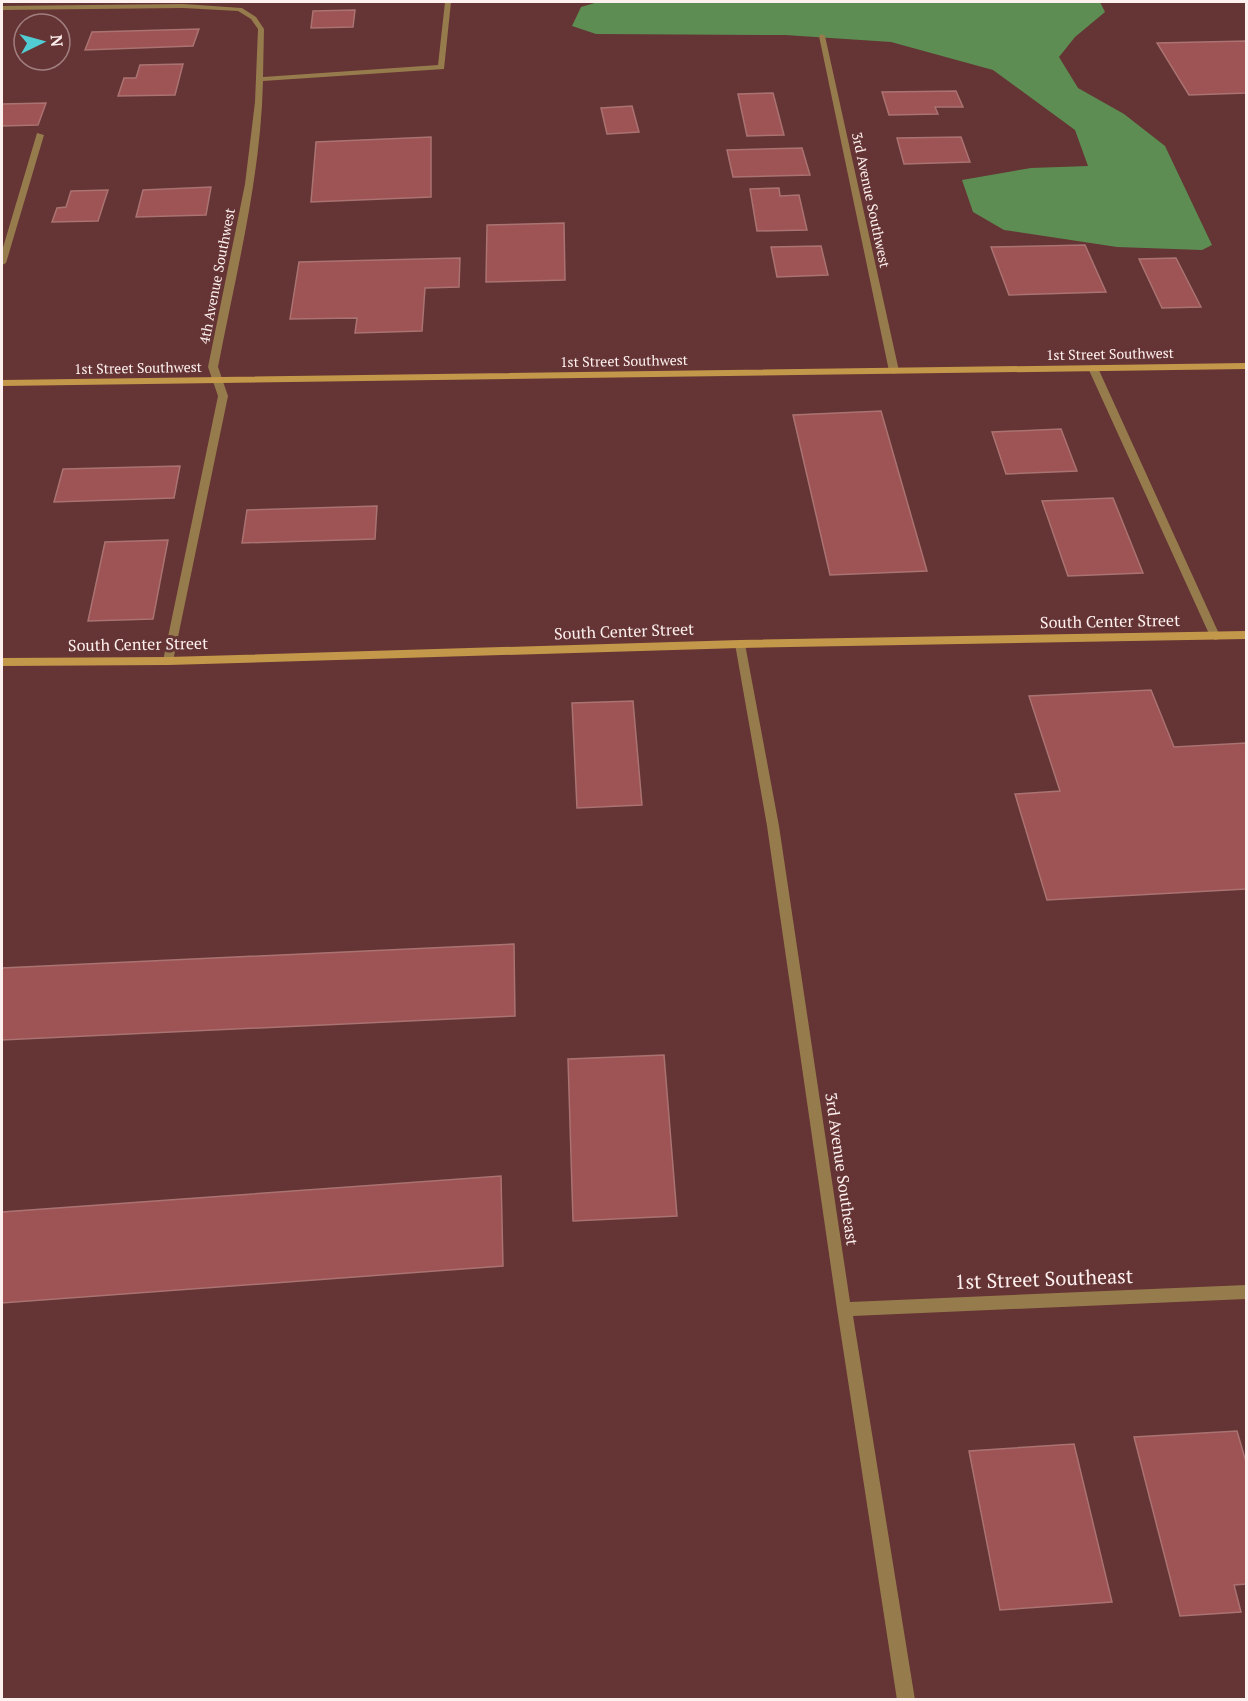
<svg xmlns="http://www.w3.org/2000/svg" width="1248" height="1701" font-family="'PT Serif',serif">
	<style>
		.forest { fill: #5d8d53 }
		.building { fill: #9e5354; stroke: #aa7372; stroke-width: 1.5 }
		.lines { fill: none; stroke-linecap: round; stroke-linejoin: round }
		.street { fill: #967b4d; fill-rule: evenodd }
		.secondary { fill: #c3984b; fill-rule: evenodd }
		.labels { text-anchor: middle; stroke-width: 6; stroke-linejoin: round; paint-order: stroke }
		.far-street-label { font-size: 14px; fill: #fdf0ef; stroke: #653434 }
		.street-label { font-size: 16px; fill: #fdf0ef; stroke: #653434 }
		.near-street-label { font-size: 20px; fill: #fdf0ef; stroke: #653434 }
	</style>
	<rect width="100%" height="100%" fill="#653434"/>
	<path class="forest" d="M598,2h502l5,10 -30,25 -16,20 19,31 46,26 41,32 47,99 -10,5 -85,-3 -113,-17 -31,-18 -11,-32 69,-12 57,-2 -13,-36 -82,-60 -102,-28 -106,-7 -189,-1 -24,-8 9,-19z"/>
	<path class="building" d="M355,10l-2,17 -42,1 2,-17z
		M199,29l-6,17 -108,4 7,-18z
		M1246,41v52l-57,2 -32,-52z
		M183,64l-8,31 -57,1 6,-18h12l4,-13z
		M956,91l7,16h-28l3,7 -49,1 -7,-23z
		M773,93l11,42 -37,1 -9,-42z
		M46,103l-8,22 -36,1v-22z
		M632,106l7,26 -32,2 -6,-26z
		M431,137v60l-120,5 5,-60z
		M961,137l9,25 -66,2 -7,-26z
		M802,148l8,27 -77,2 -6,-27z
		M211,187l-5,28 -70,2 7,-27z
		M779,188l1,8 19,-1 8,35 -50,1 -7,-42z
		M108,190l-10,31 -46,1 5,-14 9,-1 5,-16z
		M564,223l1,57 -79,2 1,-57z
		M1085,245l21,47 -97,3 -18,-48z
		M821,246l7,29 -51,2 -6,-30z
		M460,258l-1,29 -34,1 -3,43 -67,2 2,-15 -67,1 9,-57z
		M1176,258l25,49 -39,1 -23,-49z
		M881,411l46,160 -97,4 -37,-160z
		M1061,429l16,42 -71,3 -14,-42z
		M180,466l-6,32 -120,4 9,-33z
		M1113,498l30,75 -75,3 -26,-75z
		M377,506l-2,33 -133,4 5,-33z
		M168,540l-15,79 -65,2 17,-79z
		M1151,690l23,57 72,-4v146l-199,11 -32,-106 45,-3 -31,-95z
		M633,701l9,104 -65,3 -5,-105z
		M514,944l1,72 -513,24v-72z
		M664,1055l13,161 -104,5 -5,-162z
		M501,1176l2,90 -501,37v-91z
		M1237,1431l9,31v122l-12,1 7,27 -61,4 -46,-179z
		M1074,1444l38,158 -112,8 -31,-159z"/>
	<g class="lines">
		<path class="street" d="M445,2h6l-7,67 -181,12c-2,96 -27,192 -45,286l10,29 -55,265 -5,4 -4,-1 -1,-3 55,-265 -10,-29 37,-183 10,-82 3,-73 -7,-10 -13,-8 -55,-3 -181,2v-4l181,-2 59,4 14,9 8,12 -1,48 175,-12z
			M822,34l3,2 74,335 -5,3 -5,-3 -70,-335z
			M37,133l7,2 -38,128 -4,2v-14z
			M1093,365l5,3 122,268 -1,3 -4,1 -5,-4 -122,-268z
			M740,640l5,4 34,182 71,476 396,-17v14l-393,17 62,384h-18l-60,-391 -70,-483 -32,-182z"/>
		<path class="secondary" d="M1246,363v6l-1244,17v-6z
			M1246,631v8l-506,9 -572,17 -166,1v-8l166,-1 572,-17z"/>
	</g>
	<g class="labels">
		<g class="far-street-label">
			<text transform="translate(871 200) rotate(78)" y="5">3rd Avenue Southwest</text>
			<text transform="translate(217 276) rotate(-79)" y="5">4th Avenue Southwest</text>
			<text transform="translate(1110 354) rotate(-1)" y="5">1st Street Southwest</text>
			<text transform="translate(624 361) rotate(-1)" y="5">1st Street Southwest</text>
			<text transform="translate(138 368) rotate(-1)" y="5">1st Street Southwest</text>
		</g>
		<g class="street-label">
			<text transform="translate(1110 621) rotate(-1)" y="6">South Center Street</text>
			<text transform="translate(624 631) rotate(-2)" y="6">South Center Street</text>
			<text transform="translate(138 644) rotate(-1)" y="6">South Center Street</text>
			<text transform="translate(842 1169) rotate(82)" y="6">3rd Avenue Southeast</text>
		</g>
		<g class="near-street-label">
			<text transform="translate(1044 1279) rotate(-2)" y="7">1st Street Southeast</text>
		</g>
	</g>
	<rect width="1248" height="1701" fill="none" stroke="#fdf0ef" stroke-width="6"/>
	<g transform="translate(42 42) rotate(85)"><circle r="28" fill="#653434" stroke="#a27f7f" stroke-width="1.5"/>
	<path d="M0-4.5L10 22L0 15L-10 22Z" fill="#51ccd3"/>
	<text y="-9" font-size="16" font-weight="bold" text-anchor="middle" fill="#fdf0ef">N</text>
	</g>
</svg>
